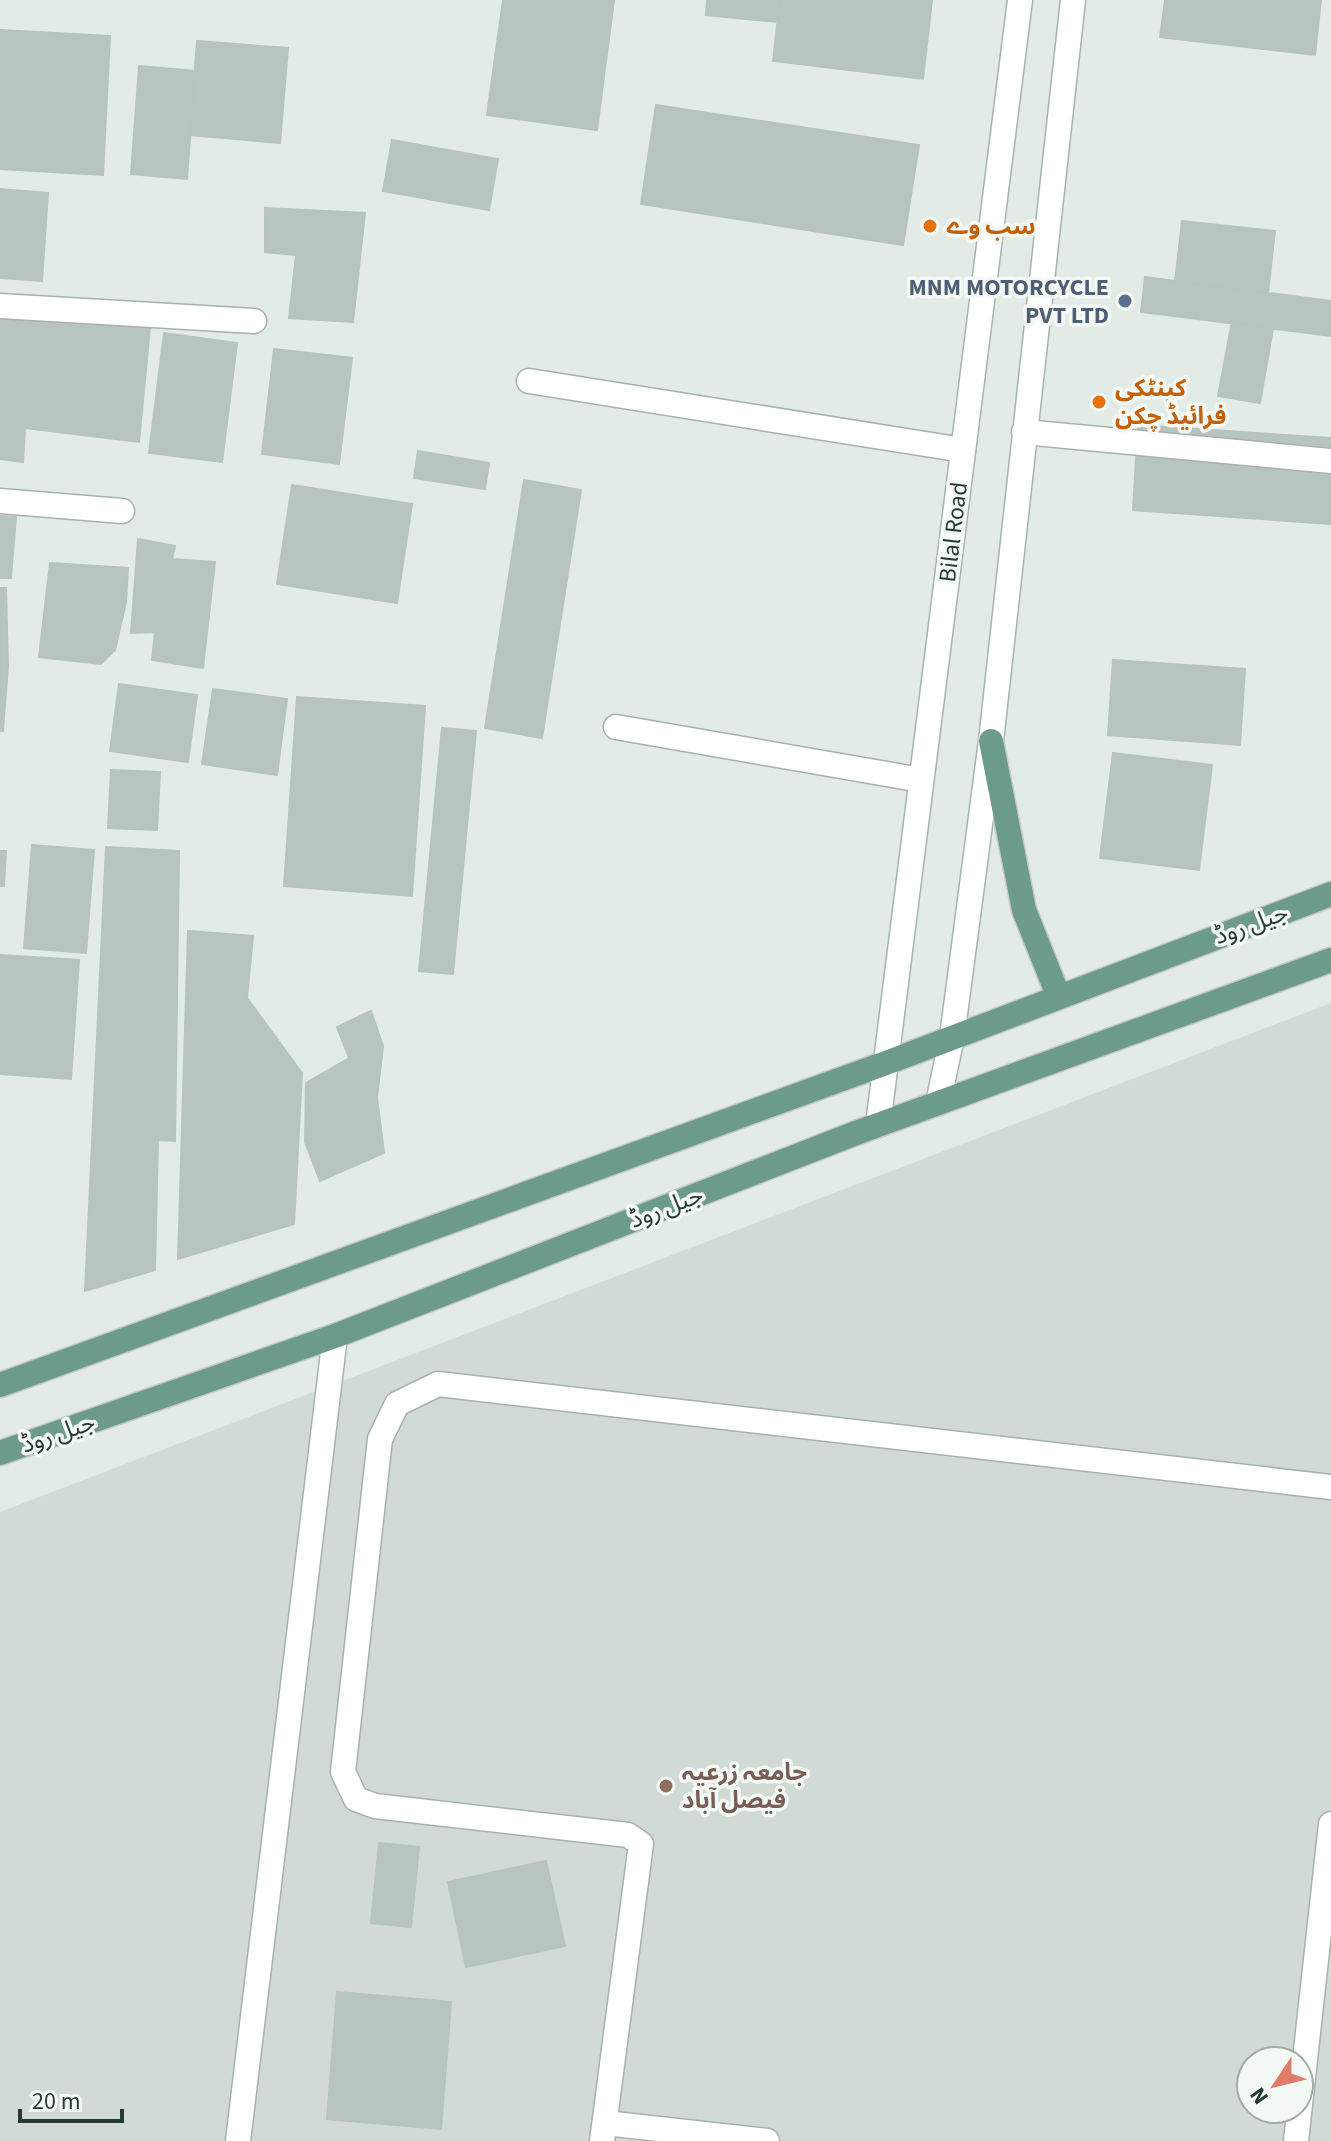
<svg xmlns="http://www.w3.org/2000/svg" width="1331" height="2141" font-family="'Source Sans 3','Noto Sans Arabic',sans-serif">
	<style>
		.built { fill: #d1dad5; fill-rule: evenodd }
		.building { fill: #b8c5bf; stroke: #b6c4bd; stroke-width: 2 }
		.lines { fill: none; stroke-linecap: round; stroke-linejoin: round }
		.minor-casing { stroke: #a6b2ac; stroke-width: 27 }
		.tertiary-casing { stroke: #a6b2ac; stroke-width: 27 }
		.secondary-casing { stroke: #a3b5ad; stroke-width: 27 }
		.primary-casing { stroke: #c2c8c6; stroke-width: 27 }
		.minor { stroke: #fff; stroke-width: 24 }
		.tertiary { stroke: #fff; stroke-width: 24 }
		.secondary { stroke: #fff; stroke-width: 24 }
		.primary { stroke: #6d9b8a; stroke-width: 24 }
		.food-dot { fill: #e8710a; stroke: #f3f8f5; stroke-width: 3 }
		.service-dot { fill: #5c6f8a; stroke: #f3f8f5; stroke-width: 3 }
		.education-dot { fill: #8d6e63; stroke: #f3f8f5; stroke-width: 3 }
		.labels { text-anchor: middle; stroke-width: 7; stroke-linejoin: round; paint-order: stroke }
		.food-label { font-size: 24px; font-weight: bold; fill: #c56008; stroke: #f3f8f5; text-anchor: start }
		.service-label { font-size: 24px; font-weight: bold; fill: #4e5e75; stroke: #f3f8f5; text-anchor: end }
		.street-label { font-size: 24px; fill: #253a32; stroke: #f3f8f5 }
		.education-label { font-size: 24px; font-weight: bold; fill: #785e54; stroke: #f3f8f5; text-anchor: start }
	</style>
	<rect width="100%" height="100%" fill="#e3ebe6"/>
	<path class="built" d="M1331,1003v1138h-1331v-629zM1251,2061h48v48h-48z"/>
	<path class="building" d="M503,0h111l-17,130 -110,-15z
		M707,0h73l-2,22 -72,-7z
		M780,0h152l-9,79 -150,-18z
		M1165,0h156l-6,55 -155,-18z
		M0,30l110,6 -7,139 -103,-6z
		M197,41l91,7 -8,95 -90,-8z
		M139,66l56,5 -8,108 -56,-5z
		M656,105l263,40 -16,100 -262,-41z
		M392,140l106,19 -9,51 -106,-19z
		M0,189l48,4 -6,88 -42,-3z
		M265,208l100,5 -12,109 -64,-4 7,-63 -31,-3z
		M1182,221l93,10 -7,62 -93,-11z
		M1145,277l186,24v35l-190,-24z
		M0,317l150,11 -11,114 -114,-14 -2,34 -23,-3z
		M1232,321l41,8 -13,74 -42,-7z
		M164,333l73,10 -15,119 -73,-9z
		M274,349l78,9 -13,106 -77,-10z
		M1138,425l193,13v86l-198,-14z
		M418,451l71,12 -4,26 -71,-11z
		M524,480l57,10 -39,248 -57,-10z
		M292,485l120,19 -15,99 -120,-19z
		M0,516l16,1 -5,61h-11z
		M138,539l37,7 -3,13 43,3 -12,106 -51,-8 3,-28 -24,1z
		M50,563l78,5 -2,34 -11,48 -14,14 -62,-7z
		M0,588h6l2,78 -5,65h-3z
		M1113,660l132,9 -5,76 -132,-10z
		M119,684l78,11 -9,67 -78,-11z
		M213,689l74,10 -10,76 -75,-11z
		M297,697l128,9 -13,190 -128,-10z
		M442,728l34,3 -23,243 -34,-3z
		M1113,753l99,12 -13,105 -99,-12z
		M111,770l49,2 -3,58 -49,-2z
		M32,845l62,5 -8,103 -62,-5z
		M106,847l73,4 -4,290 -17,-1 -3,130 -70,21z
		M0,851h6l-2,35h-4z
		M188,931l65,5 -6,62 55,75 -8,151 -116,35z
		M0,955l79,5 -8,119 -71,-5z
		M371,1011l12,35 -6,52 7,55 -64,28 -15,-39 1,-59 43,-25 -12,-31z
		M379,1843l40,4 -8,80 -40,-4z
		M546,1861l19,85 -99,21 -18,-85z
		M337,1992l114,10 -10,127 -114,-10z"/>
	<g class="lines">
		<defs>
			<path id="minor" d="M0,306l254,15
				M529,381l434,69
				M1024,432l307,29
				M0,501l122,10
				M616,727l305,53
				M605,2123l162,18
				M602,2141l39,-297 -13,-9 -253,-29 -19,-7 -13,-27 37,-333 17,-35 41,-20 893,103
				M1296,2141l35,-317"/>
			<path id="tertiary" d="M238,2141l97,-805"/>
			<path id="secondary" d="M938,1103l14,-66 39,-296 82,-741
				M878,1125l142,-1125"/>
			<path id="primary" d="M991,741l33,169 34,85
				M0,1385l886,-322 445,-169
				M0,1453l335,-117 521,-203 475,-173"/>
		</defs>
		<use href="#minor" class="minor-casing"/>
		<use href="#tertiary" class="tertiary-casing"/>
		<use href="#secondary" class="secondary-casing"/>
		<use href="#primary" class="primary-casing"/>
		<use href="#minor" class="minor"/>
		<use href="#tertiary" class="tertiary"/>
		<use href="#secondary" class="secondary"/>
		<use href="#primary" class="primary"/>
	</g>
	<g class="food-dot">
		<circle cx="930" cy="226" r="8"/>
		<circle cx="1099" cy="402" r="8"/>
	</g>
	<circle class="service-dot" cx="1125" cy="301" r="8"/>
	<circle class="education-dot" cx="666" cy="1786" r="8"/>
	<g class="labels">
		<g class="food-label">
			<text x="946" y="234">سب وے</text>
			<text x="1115" y="396">کینٹکی<tspan x="1115" dy="28">فرائیڈ چکن</tspan></text>
		</g>
		<g class="service-label">
			<text x="1109" y="295">MNM MOTORCYCLE<tspan x="1109" dy="28">PVT LTD</tspan></text>
		</g>
		<g class="street-label">
			<text transform="translate(953 532) rotate(-83)" y="8">Bilal Road</text>
			<text transform="translate(1251 924) rotate(-20)" y="8">جیل روڈ</text>
			<text transform="translate(666 1207) rotate(-21)" y="8">جیل روڈ</text>
			<text transform="translate(58 1433) rotate(-19)" y="8">جیل روڈ</text>
		</g>
		<g class="education-label">
			<text x="682" y="1780">جامعہ زرعیہ<tspan x="682" dy="28">فیصل آباد</tspan></text>
		</g>
	</g>
	<g transform="translate(1275 2085) rotate(235)"><circle r="38" fill="#f3f8f5" stroke="#a1aca7" stroke-width="2"/>
	<path d="M0-6L14 30L0 20L-14 30Z" fill="#e17c6b"/>
	<text y="-12" font-size="22" font-weight="bold" text-anchor="middle" fill="#253a32">N</text>
	</g>
	<path d="M20 2109v12h102v-12" fill="none" stroke="#253a32" stroke-width="4"/>
	<text x="32" y="2109" font-size="24" fill="#253a32" stroke="#f3f8f5" stroke-width="6" paint-order="stroke">20 m</text>
</svg>
